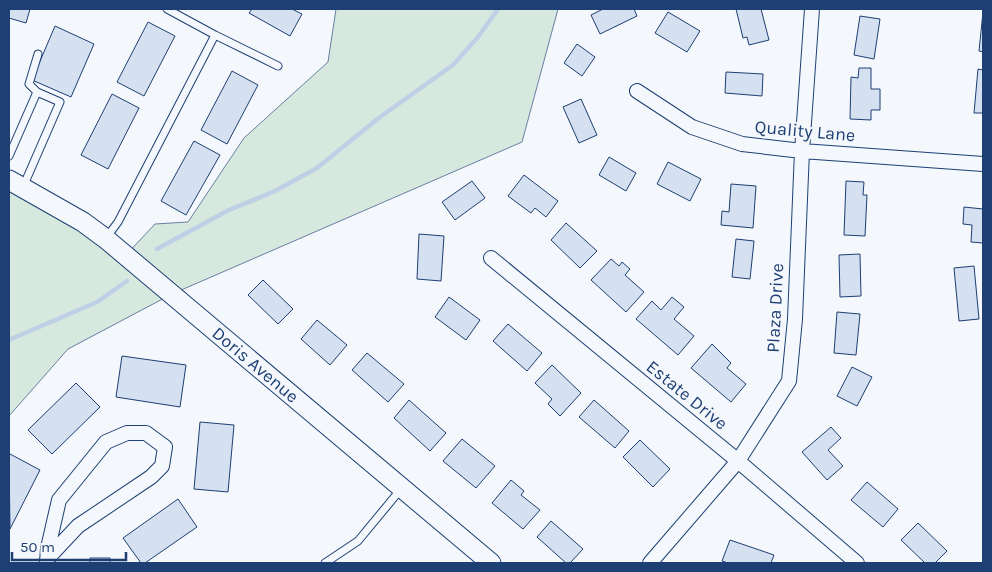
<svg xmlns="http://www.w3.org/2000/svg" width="992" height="572" font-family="Karla,sans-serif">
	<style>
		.green { fill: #d7e8df; stroke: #687fa3 }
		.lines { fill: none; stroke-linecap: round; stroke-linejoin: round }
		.stream { stroke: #bed0e5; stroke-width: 4.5 }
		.building { fill: #d5e0f0; stroke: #1d3f73 }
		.lane-casing { stroke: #1d3f73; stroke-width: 9 }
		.street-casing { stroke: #1d3f73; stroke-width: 16 }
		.secondary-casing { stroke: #1d3f73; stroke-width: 21 }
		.lane { stroke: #f4f7fb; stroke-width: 7 }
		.street { stroke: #f4f7fb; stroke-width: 14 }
		.secondary { stroke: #f4f7fb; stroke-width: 19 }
		.labels { text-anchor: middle; stroke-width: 4; stroke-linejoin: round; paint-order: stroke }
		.street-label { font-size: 18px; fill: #1d3f73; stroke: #f4f7fb }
	</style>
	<rect width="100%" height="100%" fill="#f4f7fb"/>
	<path class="green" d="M336,9h222l-36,133 -350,152 -104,55 -59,67v-236l117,75 29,-31 33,-2 56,-84 84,-76z"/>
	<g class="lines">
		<path class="stream" d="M157,249l72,-39 44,-18 44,-24 63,-51 73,-52 25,-28 20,-28
			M9,340l88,-38 30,-21"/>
	</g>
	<path class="building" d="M9,9h21l-4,14 -17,-5z
		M252,9h40l10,5 -12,22 -41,-23z
		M603,9h31l3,7 -37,18 -9,-19z
		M736,9h25l8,31 -20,5 -2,-8 -4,1z
		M668,12l32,19 -13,21 -32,-19z
		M983,12v40l-4,-1z
		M860,16l20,3 -6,40 -20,-4z
		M148,22l27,14 -31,60 -27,-14z
		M55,26l39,18 -23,53 -39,-17z
		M577,44l18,13 -13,19 -18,-13z
		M859,68h12v21h9v21h-9v10l-21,-1 1,-42 7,1z
		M978,69l5,1v43h-9z
		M232,71l26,14 -31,59 -26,-14z
		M726,72l37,2 -1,22 -37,-3z
		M112,94l27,14 -31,61 -27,-14z
		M581,99l16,36 -18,8 -16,-36z
		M194,141l26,14 -34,60 -25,-14z
		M609,157l27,16 -10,18 -27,-16z
		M668,162l33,17 -11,22 -33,-17z
		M524,175l34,26 -12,16 -11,-9 -4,5 -23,-17z
		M472,181l13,17 -30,22 -13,-18z
		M846,181l18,1 -1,13h4l-2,41 -21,-1z
		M731,184l25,2 -3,42 -32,-3 1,-14 7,1z
		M964,207l19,2v34l-12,-1 1,-17 -9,-1z
		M566,223l31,28 -17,17 -29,-28z
		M419,234l25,2 -3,45 -24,-2z
		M736,239l18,2 -4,38 -18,-2z
		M860,254l1,42 -21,1 -1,-42z
		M611,259l8,7 3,-4 8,7 -5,6 19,17 -18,20 -35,-32z
		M974,266l5,53 -20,2 -5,-53z
		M263,280l30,29 -15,15 -30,-29z
		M449,297l31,23 -14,20 -31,-23z
		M672,297l12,10 -10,12 20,17 -16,19 -42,-36 16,-18 9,9z
		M837,312l23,2 -4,41 -22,-2z
		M317,320l30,25 -17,20 -29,-26z
		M508,324l34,29 -15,18 -34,-30z
		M712,344l19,19 -4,5 19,16 -15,18 -40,-34z
		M367,353l37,31 -16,18 -36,-32z
		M122,356l64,9 -6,42 -64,-10z
		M552,365l29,28 -21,23 -12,-12 4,-5 -17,-16z
		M852,367l20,10 -15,29 -20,-10z
		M76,383l24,24 -48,47 -24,-24z
		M409,400l37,33 -16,18 -36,-33z
		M594,400l35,31 -14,17 -36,-31z
		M200,422l34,3 -6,67 -34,-3z
		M831,427l10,11 -13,12 15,16 -16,14 -25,-28z
		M462,439l33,27 -19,22 -33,-27z
		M640,440l30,29 -17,18 -30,-30z
		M10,454l30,16 -30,59 -1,-72z
		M511,480l13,11 -3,4 19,15 -17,19 -31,-26z
		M867,482l31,27 -15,18 -32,-27z
		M178,499l19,28 -52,36h-4l-18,-25z
		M551,521l32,28 -13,14h-4l-29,-26z
		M918,523l29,28 -12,12h-10l-24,-23z
		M730,540l44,15 -3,8h-43l-6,-2z
		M90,558h20v5h-20z"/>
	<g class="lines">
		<defs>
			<path id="lane" d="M167,9l48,26 63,31
				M37,92l-8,-8 9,-30
				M9,156l28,-64 23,10 -37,85
				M106,238l12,-16 97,-187
				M325,563l33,-22 43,-52"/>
			<path id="street" d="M637,91l55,36 50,17 60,7 181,13
				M491,258l247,203 119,102
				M47,563l1,-15 11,-48 47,-58 21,-9h19l19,14 -3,19 -11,11 -73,49 -31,33
				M650,563l88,-102 51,-80 6,-62 7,-168 10,-142"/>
			<g id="secondary">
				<path id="s1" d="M9,180l74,42 23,17 385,324"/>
			</g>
		</defs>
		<use href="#lane" class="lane-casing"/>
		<use href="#street" class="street-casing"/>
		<use href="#secondary" class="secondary-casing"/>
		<use href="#lane" class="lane"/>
		<use href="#street" class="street"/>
		<use href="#secondary" class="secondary"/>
	</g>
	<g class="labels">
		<g class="street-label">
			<text transform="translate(805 131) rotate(5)" y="6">Quality Lane</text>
			<text transform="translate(775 308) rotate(-87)" y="6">Plaza Drive</text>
			<text dy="6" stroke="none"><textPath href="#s1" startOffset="309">Doris Avenue</textPath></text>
			<text transform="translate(687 395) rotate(39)" y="6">Estate Drive</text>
		</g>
	</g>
	<rect width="992" height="572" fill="none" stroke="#1d3f73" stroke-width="20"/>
	<path d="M12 552v8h114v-8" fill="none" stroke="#1d3f73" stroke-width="2.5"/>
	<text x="20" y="552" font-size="15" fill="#1d3f73" stroke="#f4f7fb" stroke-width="4" paint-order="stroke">50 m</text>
</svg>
